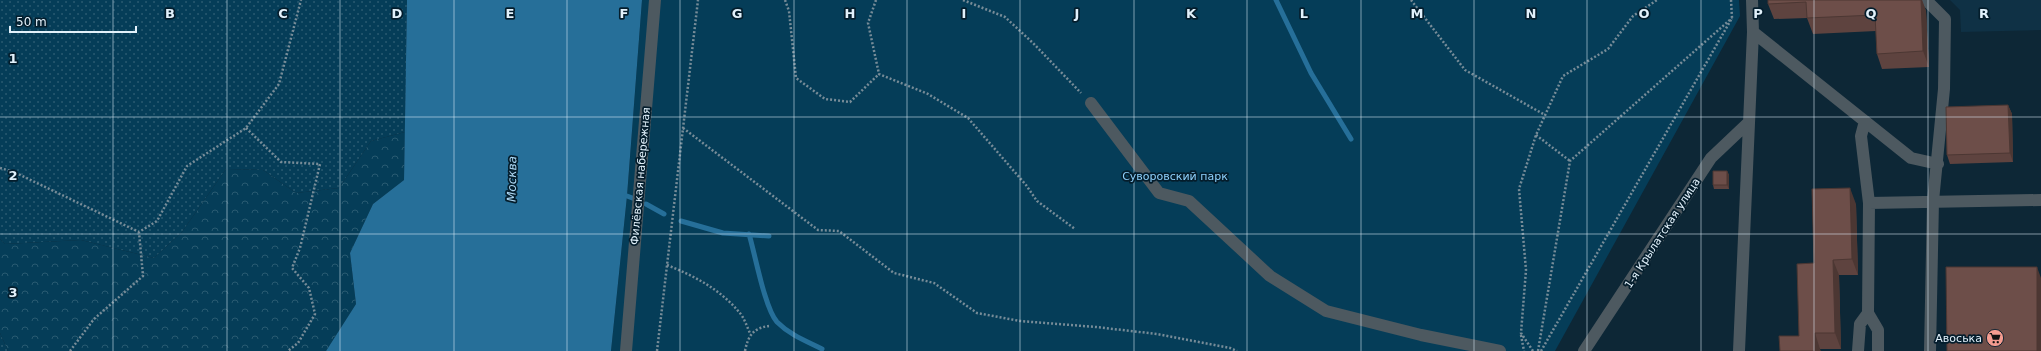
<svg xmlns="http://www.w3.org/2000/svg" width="2041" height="351" font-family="'DejaVu Sans',sans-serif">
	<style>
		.built { fill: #0f3145 }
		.grass { fill: url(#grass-dots) }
		.forest { fill: url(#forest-crowns) }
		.green { fill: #053d58 }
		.water { fill: #266f99 }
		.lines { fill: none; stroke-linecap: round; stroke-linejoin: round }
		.stream { stroke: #266f99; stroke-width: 5 }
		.path { stroke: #778c98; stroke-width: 2.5; stroke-dasharray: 2 2; stroke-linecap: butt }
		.minor { stroke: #4d5960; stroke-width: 12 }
		.wall { fill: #5e433f }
		.shaded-wall { fill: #4c3733 }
		.building { fill: #6d4e49; stroke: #4c3733 }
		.grid { fill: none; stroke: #e2f1fb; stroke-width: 1; stroke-opacity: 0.55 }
		.labels { text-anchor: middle; stroke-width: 3.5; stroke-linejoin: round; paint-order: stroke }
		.street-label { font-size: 11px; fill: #e2f1fb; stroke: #041d2c }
		.park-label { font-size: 11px; fill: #8ed0fb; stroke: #041d2c }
		.poi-label { font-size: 11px; fill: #e2f1fb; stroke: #041d2c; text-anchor: end }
		.water-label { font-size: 12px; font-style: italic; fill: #acd7f3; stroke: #041d2c }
		.grid-label { font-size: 13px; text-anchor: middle; font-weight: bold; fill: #e2f1fb; stroke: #041d2c; stroke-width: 3.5; stroke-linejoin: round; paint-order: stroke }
	</style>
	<defs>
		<pattern id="grass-dots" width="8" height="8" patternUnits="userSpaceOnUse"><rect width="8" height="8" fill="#053d58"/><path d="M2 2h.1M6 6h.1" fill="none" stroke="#295a71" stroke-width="1.8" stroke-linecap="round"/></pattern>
		<pattern id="forest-crowns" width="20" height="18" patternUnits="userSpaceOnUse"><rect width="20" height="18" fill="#053d58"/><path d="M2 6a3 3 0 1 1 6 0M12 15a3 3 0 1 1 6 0" fill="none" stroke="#295a71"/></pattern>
	</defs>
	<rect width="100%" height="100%" fill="#0d2736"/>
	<path class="built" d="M1950,0h91v30l-80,2 -1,-22z"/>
	<path class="grass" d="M0,0h407l-2,132 -34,9 -32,47 -43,5 -33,-23 -37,-1 -44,63 -28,26 -73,-18 -76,4 -5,-5z
		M0,333l8,18h-8z"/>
	<path class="forest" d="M405,132l-1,48 -31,24 -23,49 6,51 -30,47h-318l-8,-18v-94l5,5 76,-4 73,18 28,-26 44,-63 37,1 33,23 43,-5 32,-47z"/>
	<path class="green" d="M642,0h1097l1,16 -185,335h-944l16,-155z"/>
	<path class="water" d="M407,0h235l-15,196 -16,155h-285l30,-47 -6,-51 23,-49 31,-24z"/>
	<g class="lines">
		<path class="stream" d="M1276,0l35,73 40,66
			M627,196l8,3
			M646,204l18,10
			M681,221l42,12 46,3
			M749,234c6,20 16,75 28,88 13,13 29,19 45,27"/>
		<path class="path" d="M785,0l4,11 7,67 29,21 25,3 29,-28
			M876,0l-8,23 11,51 49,20 40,24 58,67 11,16 38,28
			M963,0l42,17 29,27 47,49
			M1411,0l54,70 80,45
			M246,128l35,34 39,2 -20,84 -8,20 17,20 6,26 -17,29 -10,8
			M683,128l135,102 21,1 55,42 40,10 43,30 43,8 76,6 61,7 73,14 7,3
			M1536,135l34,26
			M0,168l14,4 125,60 18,-11 30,-55 59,-38 33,-44 22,-84
			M667,265c27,11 53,24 72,47 5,5 8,15 11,21
			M1521,335l3,16
			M70,351l24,-32 49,-43 -4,-44
			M657,351l41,-351
			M745,351c3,-15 8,-23 24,-25
			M1533,351l-12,-18 5,-63 -7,-81 17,-54 27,-59 45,-27 25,-33 24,-16
			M1538,351l32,-190 162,-143
			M1541,351l191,-333 -1,-18"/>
		<path class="minor" d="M1926,0l19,19 -1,70 -11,112 -3,150
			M1753,32l158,126 27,6
			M1091,103l68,90 30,8 81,75 56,35 95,24 79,16
			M1865,121l-4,15 8,67
			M1868,313l10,17v21
			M626,351l29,-351
			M1584,351l127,-193 38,-36
			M1739,351l14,-319 -1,-32
			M1858,351l2,-27 8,-11 1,-110 172,-3"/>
	</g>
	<path class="wall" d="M1768,0h154l4,11 3,56 -47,2 -5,-15 -1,-23 -63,3 -6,-16 -33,1 -6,-15z
		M2008,105l4,9 1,48 -63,2 -3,-9z
		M1727,171l2,4v14h-15l-1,-4z
		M1856,204l2,71h-19l2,74h-21l-21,-13 15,-73z"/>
	<path class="shaded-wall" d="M1921,0h1l4,11 3,56 -6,-16z
		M2008,105l4,9 1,48 -3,-9z
		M1727,171l2,4v14l-2,-4z
		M1850,188l6,16 2,71 -6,-16z
		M1833,260l6,15 2,74 -6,-16z
		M2037,267l4,11v73h-4z
		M1815,333l5,16 1,2h-6z"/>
	<path class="building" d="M1768,0h153l2,51 -46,3 -2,-39 -68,3 -1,-16 -38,2z
		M2008,105l2,48 -63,2 -1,-48z
		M1713,171h14v14h-14z
		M1850,188l2,71 -19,1 2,73h-20v18h-35l-1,-15h20l-2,-72 17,-1 -2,-74z
		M1946,267h91v84h-90z"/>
	<path class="grid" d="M113,0v351M227,0v351M340,0v351M454,0v351M567,0v351M680,0v351M794,0v351M907,0v351M1020,0v351M1134,0v351M1247,0v351M1361,0v351M1474,0v351M1587,0v351M1701,0v351M1814,0v351M1928,0v351M0,117h2041M0,234h2041"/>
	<defs>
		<symbol id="supermarket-disc" viewBox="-11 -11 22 22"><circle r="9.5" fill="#f59c90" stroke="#041d2c"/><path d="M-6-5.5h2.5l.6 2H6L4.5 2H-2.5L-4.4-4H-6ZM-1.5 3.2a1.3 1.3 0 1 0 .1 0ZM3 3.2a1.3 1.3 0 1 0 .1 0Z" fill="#111"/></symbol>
	</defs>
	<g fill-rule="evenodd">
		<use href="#supermarket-disc" x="1985" y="328" width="20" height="20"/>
	</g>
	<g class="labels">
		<g class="street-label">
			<text transform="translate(640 176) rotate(-85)" y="4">Филёвская набережная</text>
			<text transform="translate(1662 233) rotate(-57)" y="4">1-я Крылатская улица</text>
		</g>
		<g class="park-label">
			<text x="1175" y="180">Суворовский парк</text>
		</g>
		<g class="poi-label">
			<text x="1982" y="342">Авоська</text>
		</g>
		<g class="water-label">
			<text transform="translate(512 179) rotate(-89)" y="4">Москва</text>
		</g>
	</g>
	<g class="grid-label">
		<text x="170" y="18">B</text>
		<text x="283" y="18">C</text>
		<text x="397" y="18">D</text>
		<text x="510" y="18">E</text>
		<text x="624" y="18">F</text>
		<text x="737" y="18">G</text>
		<text x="850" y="18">H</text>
		<text x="964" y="18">I</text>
		<text x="1077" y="18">J</text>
		<text x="1191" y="18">K</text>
		<text x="1304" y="18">L</text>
		<text x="1417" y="18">M</text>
		<text x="1531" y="18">N</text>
		<text x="1644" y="18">O</text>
		<text x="1758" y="18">P</text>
		<text x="1871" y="18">Q</text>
		<text x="1984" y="18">R</text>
		<text x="13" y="63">1</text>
		<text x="13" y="180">2</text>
		<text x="13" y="297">3</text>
	</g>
	<path d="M10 26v6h126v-6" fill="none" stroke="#e2f1fb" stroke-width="2"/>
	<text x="16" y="26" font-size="12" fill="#e2f1fb" stroke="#041d2c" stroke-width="3" paint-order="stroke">50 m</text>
</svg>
